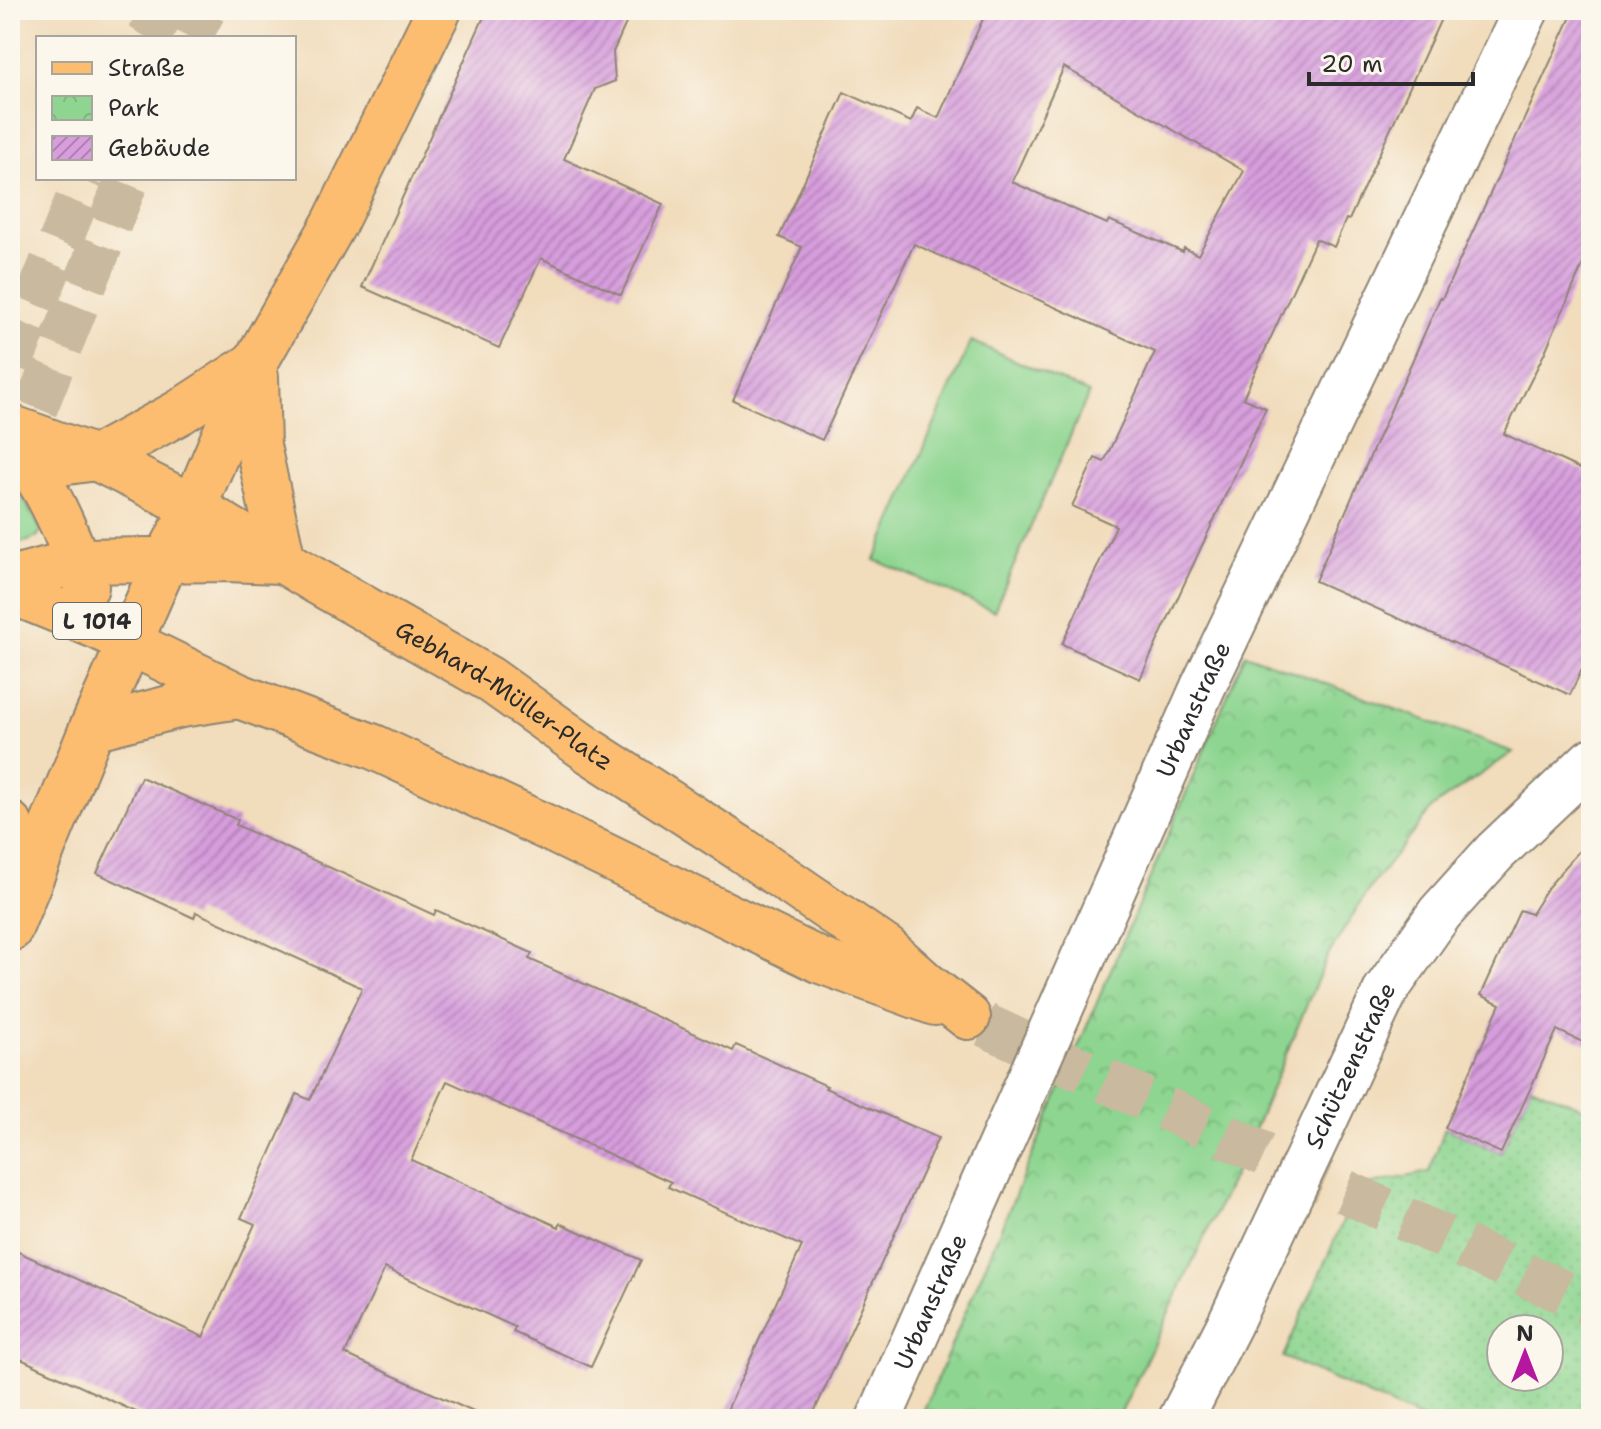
<svg xmlns="http://www.w3.org/2000/svg" width="1601" height="1429" font-family="'Shantell Sans',sans-serif">
	<style>
		.grass { fill: url(#grass-tufts); stroke: #5c805e; stroke-width: 2 }
		.park { fill: url(#park-crowns); stroke: #5c805e; stroke-width: 2 }
		.garden { fill: url(#garden-dots); stroke: #5c805e; stroke-width: 2; fill-rule: evenodd }
		.pitch { fill: #8dd590; stroke: #5c805e; stroke-width: 2 }
		.building { fill: url(#building-hatch); fill-rule: evenodd }
		.lines { fill: none; stroke-linecap: round; stroke-linejoin: round }
		.major-tunnel { stroke: #c9b99e; stroke-width: 44; stroke-dasharray: 44 22; stroke-linecap: butt }
		.minor-casing { stroke: #8e8473; stroke-width: 48 }
		.major-casing { stroke: #8e8473; stroke-width: 48 }
		.minor { stroke: #fff; stroke-width: 44 }
		.major { stroke: #fcbd6f; stroke-width: 44 }
		.labels { text-anchor: middle; stroke-width: 6; stroke-linejoin: round; paint-order: stroke }
		.shield { fill: #fbf7ec; stroke: #696865; stroke-width: 2 }
		.shield-label { font-size: 22px; font-weight: bold; fill: #2b2b2b }
		.street-label { font-size: 24px; fill: #2b2b2b; stroke: #fbf7ec }
	</style>
	<defs>
		<pattern id="grass-tufts" width="24" height="20" patternUnits="userSpaceOnUse" patternTransform="scale(2)"><rect width="24" height="20" fill="#8dd590"/><path d="M3 7l-1-3M5 7V3M7 7l1-3M15 17l-1-3M17 17v-4M19 17l1-3" fill="none" stroke="#7ab77c"/></pattern>
		<pattern id="park-crowns" width="20" height="18" patternUnits="userSpaceOnUse" patternTransform="scale(2)"><rect width="20" height="18" fill="#8dd590"/><path d="M2 6a3 3 0 1 1 6 0M12 15a3 3 0 1 1 6 0" fill="none" stroke="#7ab77c"/></pattern>
		<pattern id="garden-dots" width="8" height="8" patternUnits="userSpaceOnUse" patternTransform="scale(2)"><rect width="8" height="8" fill="#8dd590"/><path d="M2 2h.1M6 6h.1" fill="none" stroke="#7ab77c" stroke-width="1.8" stroke-linecap="round"/></pattern>
		<pattern id="building-hatch" width="6" height="6" patternUnits="userSpaceOnUse" patternTransform="scale(2)"><rect width="6" height="6" fill="#d79ddd"/><path d="M-1 1l2-2M0 6l6-6M5 7l2-2" fill="none" stroke="#af80b3"/></pattern>
	</defs>
	<rect width="100%" height="100%" fill="#fbf7ec"/>
	<filter id="ink" filterUnits="userSpaceOnUse"><feTurbulence type="fractalNoise" baseFrequency=".0125" numOctaves="2"/><feDisplacementMap in="SourceGraphic" scale="16" xChannelSelector="R" yChannelSelector="G"/><feConvolveMatrix kernelMatrix="1 2 1 2 8 2 1 2 1" color-interpolation-filters="sRGB"/></filter>
	<filter id="wash" filterUnits="userSpaceOnUse"><feTurbulence type="fractalNoise" baseFrequency=".006" numOctaves="4" result="noise"/><feDisplacementMap in="SourceGraphic" scale="32" xChannelSelector="R" yChannelSelector="G"/><feGaussianBlur stdDeviation="1.8" result="paint"/><feColorMatrix in="noise" values="0 0 0 0 0 0 0 0 0 0 0 0 0 0 0 0 0 1.4 0 .05"/><feComposite in="paint" operator="in"/></filter>
	<g filter="url(#wash)">
		<rect width="100%" height="100%" fill="#f1dcbb"/>
		<path class="grass" d="M23,497l18,33c-3,12 -20,12 -31,15v-45z"/>
		<path class="park" d="M1245,654l268,98 -80,55 -64,82 -42,68 -81,192 -128,270h-198z"/>
		<path class="garden" d="M1531,1086l60,25v308h-170l-138,-62 75,-170 71,-15 16,-44 56,25zM1501,1329h48v48h-48z"/>
		<path class="pitch" d="M971,341l118,52 -95,218 -119,-51z"/>
		<g id="blocks">
			<path class="building" d="M487,10h145l-19,42 2,29 -20,8 -31,70 99,45 -42,91 -80,-37 -42,90 -137,-61z
				M987,10h458l-96,210 -3,-1 -12,28 -18,-8 -73,159 23,10 -126,271 -78,-35 54,-118 -44,-20 23,-48 9,4 51,-110 -241,-108 -92,196 -89,-40 69,-153 -23,-10 65,-145 67,30 6,-14 21,10zM1064,67l180,104 -46,84 -14,-7 -1,4 -74,-32 -2,4 -95,-42z
				M1574,10h17v236l-47,108 -40,80 87,40v175l-21,46 -255,-114 125,-283 2,1z
				M141,777l97,43 -2,5 198,90 2,-5 96,43 -3,6 204,92 3,-6 91,41 -2,2 113,50 -127,281h-88l79,-173 -134,-59 3,-5 -224,-101 -36,79 148,67 1,-4 81,37 -50,107 -78,-35 2,-5 -130,-59 -40,86 144,65h-338l-141,-65v-106l193,89 52,-113 -14,-6 56,-124 13,6 52,-112 -166,-76 -2,6 -97,-45z
				M1591,837v209l-34,-16 -56,123 -56,-25 55,-124 -19,-9 39,-85 11,4 17,-27z"/>
		</g>
	</g>
	<g filter="url(#ink)">
		<use href="#blocks" fill-opacity="0" stroke="#8e8473" stroke-width="2"/>
		<g class="lines">
			<path class="major-tunnel" d="M148,38l16,-28
				M189,38l15,-28
				M10,365l76,-187
				M11,469l117,-291
				M985,1025l606,280"/>
			<defs>
				<g id="minor">
					<path id="s1" d="M879,1419l324,-732 323,-677"/>
					<path id="s2" d="M1181,1419l49,-96 156,-333 54,-77 55,-61 96,-91"/>
				</g>
				<g id="major">
					<path d="M256,377l2,69 25,115"/>
					<path id="s3" d="M10,427l86,31 98,49 122,74 173,98 102,73 150,97 146,100 40,36 41,32"/>
					<path d="M10,451c6,5 14,10 19,16 22,25 47,88 57,120"/>
					<path d="M10,470l86,-12 84,-46 75,-49"/>
					<path d="M10,579l68,-18 148,-2 55,2"/>
					<path d="M10,591l88,36 141,69 135,51 174,81 273,133 114,42"/>
					<path d="M92,728l89,-23 58,-9"/>
					<path d="M10,824l11,78"/>
					<path d="M10,929l82,-201 74,-168 28,-53 61,-144 80,-141 104,-212"/>
				</g>
			</defs>
			<use href="#minor" class="minor-casing"/>
			<use href="#major" class="major-casing"/>
			<use href="#minor" class="minor"/>
			<use href="#major" class="major"/>
		</g>
	</g>
	<g class="labels">
		<rect class="shield" x="53" y="603" width="88" height="36" rx="6"/>
		<g class="shield-label">
			<text x="97" y="629">L 1014</text>
		</g>
		<g class="street-label">
			<text dy="8" stroke="none"><textPath href="#s3" startOffset="564">Gebhard-Müller-Platz</textPath></text>
			<text dy="8" stroke="none"><textPath href="#s1" startOffset="776">Urbanstraße</textPath></text>
			<text dy="8" stroke="none"><textPath href="#s2" startOffset="392">Schützenstraße</textPath></text>
			<text dy="8" stroke="none"><textPath href="#s1" startOffset="128">Urbanstraße</textPath></text>
		</g>
	</g>
	<rect width="1601" height="1429" fill="none" stroke="#fbf7ec" stroke-width="40"/>
	<rect x="36" y="36" width="260" height="144" fill="#fbf7ec" stroke="#a8a59f" stroke-width="2"/>
	<rect x="52" y="62" width="40" height="12" fill="#fcbd6f" stroke="#a8a59f" stroke-width="2"/>
	<text x="108" y="76" font-size="24" fill="#2b2b2b">Straße</text>
	<rect x="52" y="96" width="40" height="24" fill="url(#park-crowns)" stroke="#a8a59f" stroke-width="2"/>
	<text x="108" y="116" font-size="24" fill="#2b2b2b">Park</text>
	<rect x="52" y="136" width="40" height="24" fill="url(#building-hatch)" stroke="#a8a59f" stroke-width="2"/>
	<text x="108" y="156" font-size="24" fill="#2b2b2b">Gebäude</text>
	<g transform="translate(1525 1353)"><circle r="38" fill="#fbf7ec" stroke="#a8a59f" stroke-width="2"/>
	<path d="M0-6L14 30L0 20L-14 30Z" fill="#b5179e"/>
	<text y="-12" font-size="22" font-weight="bold" text-anchor="middle" fill="#2b2b2b">N</text>
	</g>
	<path d="M1309 72v12h164v-12" fill="none" stroke="#2b2b2b" stroke-width="4"/>
	<text x="1321" y="72" font-size="24" fill="#2b2b2b" stroke="#fbf7ec" stroke-width="6" paint-order="stroke">20 m</text>
</svg>
